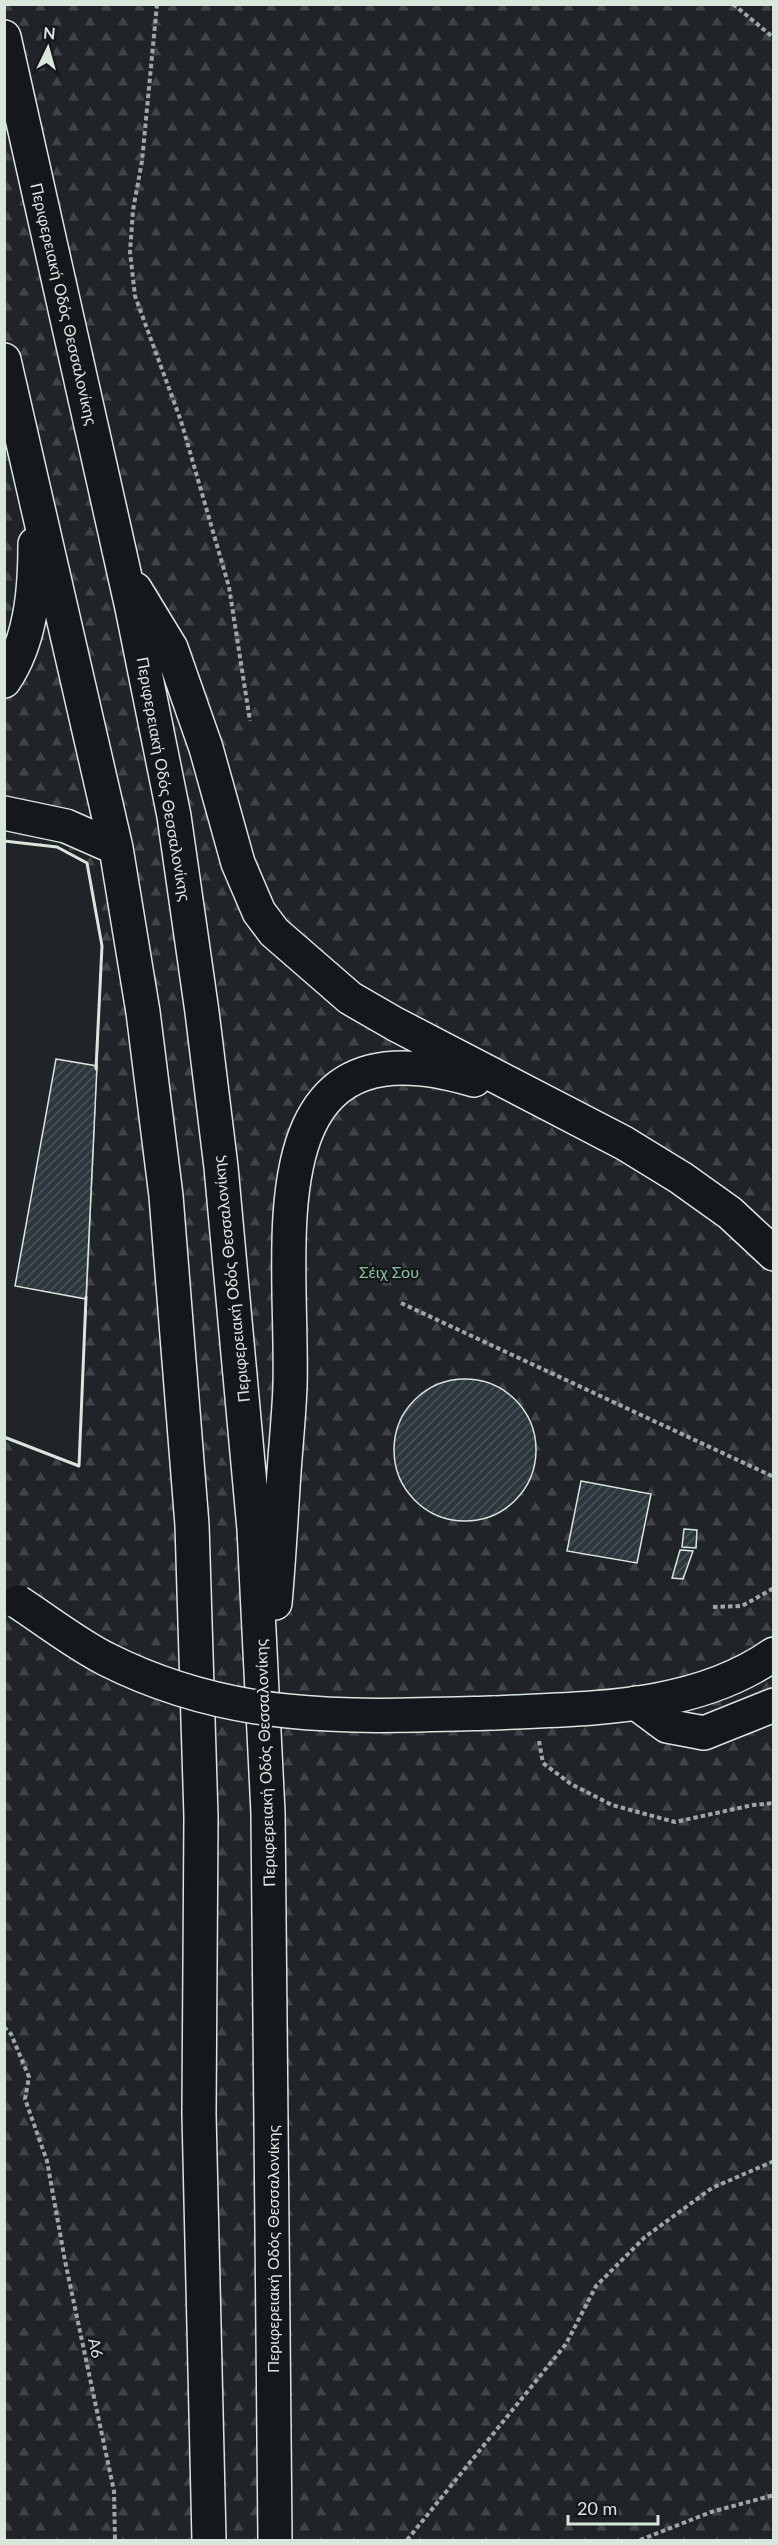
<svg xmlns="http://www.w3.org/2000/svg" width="778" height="2545" font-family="Lato,sans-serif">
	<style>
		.forest { fill: url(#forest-firs); stroke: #939e99; stroke-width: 1.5 }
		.pitch { fill: #202428; stroke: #939e99; stroke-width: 1.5 }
		.building { fill: url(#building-hatch); stroke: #d8e6dc; stroke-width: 1.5 }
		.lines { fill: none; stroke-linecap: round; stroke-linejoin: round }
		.minor-casing { stroke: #d8e6dc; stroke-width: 36 }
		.major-casing { stroke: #d8e6dc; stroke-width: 36 }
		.highway-casing { stroke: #d8e6dc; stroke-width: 36 }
		.path { stroke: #9da8a2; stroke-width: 4; stroke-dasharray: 4.5 3; stroke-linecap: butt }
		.minor { stroke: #14181c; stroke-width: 33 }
		.major { stroke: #14181c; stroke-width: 33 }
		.highway { stroke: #14181c; stroke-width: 33 }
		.major-bridge-casing { stroke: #d8e6dc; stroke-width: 36; stroke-linecap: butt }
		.major-bridge { stroke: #14181c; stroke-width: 33 }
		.wall { stroke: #d8e6dc; stroke-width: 3 }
		.labels { text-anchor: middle; stroke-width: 4.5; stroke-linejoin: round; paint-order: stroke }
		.street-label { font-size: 16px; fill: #d8e6dc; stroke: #14181c }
		.park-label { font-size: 16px; fill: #8ac095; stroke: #14181c }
	</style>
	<defs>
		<pattern id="forest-firs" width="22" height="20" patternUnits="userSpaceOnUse" patternTransform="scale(1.5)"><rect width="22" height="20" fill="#202428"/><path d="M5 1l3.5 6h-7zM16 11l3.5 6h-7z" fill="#404447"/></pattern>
		<pattern id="building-hatch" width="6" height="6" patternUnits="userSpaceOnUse" patternTransform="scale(1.5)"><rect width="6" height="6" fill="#2c363c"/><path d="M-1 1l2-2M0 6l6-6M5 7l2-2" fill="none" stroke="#4a5358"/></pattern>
	</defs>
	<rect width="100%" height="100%" fill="#14181c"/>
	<path class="forest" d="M5,5h768v2535h-768z"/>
	<path class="pitch" d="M5,841l52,6 30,16 15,83 -23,520 -74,-29z"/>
	<path class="building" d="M56,1059l41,7 -11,233 -71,-13z
		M394 1450a71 71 0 1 1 142 0a71 71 0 1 1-142 0Z
		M581,1481l70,13 -14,69 -70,-12z
		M684,1529l13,1 -1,18 -14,-1z
		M680,1550l13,1 -10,28 -11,-1z"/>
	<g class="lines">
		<defs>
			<path id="minor" d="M636,1703l31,23 37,7 70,-28"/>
			<path id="major" d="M493,1713c94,-5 200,-2 281,-59"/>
			<path id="highway" d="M4,37l128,571 42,208 28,196 19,155 33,362 14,284 7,727
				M4,360l112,488 27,164 23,184 26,329 9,292 -2,297 10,426
				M135,589l36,59 35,100 32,115 21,49 15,20 76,66 45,26 229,119 57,35 49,35 44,41
				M4,681c27,-40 31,-90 31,-137
				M4,813l62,13 50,22
				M275,1603c4,-44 6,-87 9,-131 2,-29 5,-58 6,-86 4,-138 -42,-374 184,-306"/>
		</defs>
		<use href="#minor" class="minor-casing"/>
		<use href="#major" class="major-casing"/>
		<use href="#highway" class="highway-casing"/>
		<path class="path" d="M157,4l-15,157 -9,49 -3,42 5,44 46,125 48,166 21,134
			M733,4l41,34
			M401,1303l373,174
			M713,1607l29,-1 32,-18
			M539,1741l4,22 28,21 41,21 63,17 78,-17 21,-2
			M4,2027l7,7 18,43 -4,22 22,62 18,100 49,230 1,49
			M407,2540l159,-196 30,-58 49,-49 67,-49 62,-27
			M640,2540l71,-28 63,-17"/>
		<use href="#minor" class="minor"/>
		<use href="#major" class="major"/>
		<use href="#highway" class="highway"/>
		<defs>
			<path id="major-bridge" d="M18,1602c29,19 57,41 88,57 129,65 247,58 387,54"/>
		</defs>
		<use href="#major-bridge" class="major-bridge-casing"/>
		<use href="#major-bridge" class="major-bridge"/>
		<path class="wall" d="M4,841l53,6 30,16 15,83 -6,123
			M4,1437l75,29 7,-169"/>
	</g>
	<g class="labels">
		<g class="street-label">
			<text transform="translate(64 304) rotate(77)" y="6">Περιφερειακή Οδός Θεσσαλονίκης</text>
			<text transform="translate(164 779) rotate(80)" y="6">Περιφερειακή Οδός Θεσσαλονίκης</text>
			<text transform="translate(231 1279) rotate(-96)" y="6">Περιφερειακή Οδός Θεσσαλονίκης</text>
			<text transform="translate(265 1763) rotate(-92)" y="6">Περιφερειακή Οδός Θεσσαλονίκης</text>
			<text transform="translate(273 2249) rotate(-90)" y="6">Περιφερειακή Οδός Θεσσαλονίκης</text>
			<text transform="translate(96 2348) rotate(78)" y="6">A6</text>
		</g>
		<g class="park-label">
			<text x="389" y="1278">Σέιχ Σου</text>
		</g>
	</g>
	<rect width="778" height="2545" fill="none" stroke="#d8e6dc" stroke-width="12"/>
	<g transform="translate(48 48) rotate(5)" stroke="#14181c" stroke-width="4.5" paint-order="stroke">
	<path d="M0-4.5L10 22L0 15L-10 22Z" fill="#d8e6dc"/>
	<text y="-9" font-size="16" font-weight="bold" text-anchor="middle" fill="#d8e6dc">N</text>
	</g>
	<path d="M568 2515v9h90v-9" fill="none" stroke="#d8e6dc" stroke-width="3"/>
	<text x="577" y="2515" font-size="18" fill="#d8e6dc" stroke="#14181c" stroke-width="4.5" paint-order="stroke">20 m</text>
</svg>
